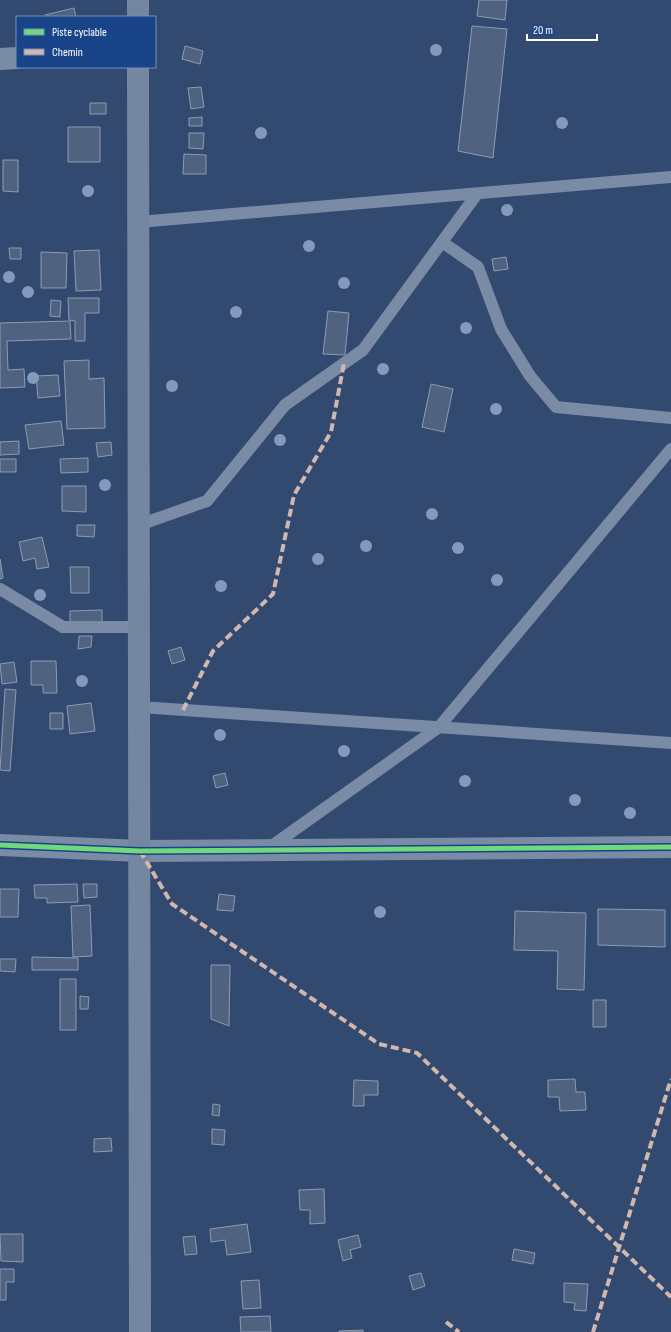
<svg xmlns="http://www.w3.org/2000/svg" width="671" height="1332" font-family="'Sofia Sans Condensed',sans-serif">
	<style>
		.building { fill: #4f6280; stroke: #8d9cb3 }
		.lines { fill: none; stroke-linecap: round; stroke-linejoin: round }
		.lane { stroke: #798ba5; stroke-width: 12 }
		.street { stroke: #798ba5; stroke-width: 22 }
		.secondary { stroke: #7586a1; stroke-width: 22 }
		.quiet { stroke: #d1b7ad; stroke-width: 4; stroke-dasharray: 8 4; stroke-linecap: butt }
		.cycleway-casing { stroke: #194489; stroke-width: 8 }
		.cycleway { stroke: #71d979; stroke-width: 5 }
		.tree { fill: #849abc }
	</style>
	<rect width="100%" height="100%" fill="#324a70"/>
	<path class="building" d="M479,0h28l-2,20 -28,-4z
		M74,8l2,9h-30l-1,-2z
		M472,26l35,3 -14,129 -35,-7z
		M185,46l18,5 -3,13 -18,-5z
		M201,87l3,20 -13,2 -3,-21z
		M90,103h16v11h-16z
		M202,117v9h-13v-8z
		M68,127h32v35h-32z
		M189,133h15l-1,16 -14,-1z
		M184,154l22,1v19h-23z
		M3,160h15v32l-15,-1z
		M9,248h12v11h-11z
		M99,250l2,40 -25,1 -2,-40z
		M41,252l26,1 -1,35h-25z
		M506,257l2,12 -14,2 -2,-12z
		M68,298h31v15h-14v28h-10v-20l-6,-1z
		M51,300l10,1 -1,16 -10,-1z
		M328,311l21,2 -4,42 -22,-1z
		M70,321l1,18 -64,2 1,29 16,-1 1,18 -25,1v-65z
		M89,360v19l15,-1 1,50 -38,1 -3,-68z
		M58,375l2,21 -22,2 -2,-22z
		M431,384l22,5 -9,43 -22,-5z
		M61,421l3,24 -35,4 -4,-24z
		M19,441v13l-19,1v-13z
		M111,442l1,13 -14,2 -2,-14z
		M88,458v14l-27,1 -1,-14z
		M0,459h16v13h-16z
		M62,486h24v26l-24,-1z
		M77,525h18l-1,12 -17,-1z
		M42,537l7,30 -12,2 -2,-11 -12,3 -4,-19z
		M0,559l3,19 -3,1z
		M70,567h19v26h-18z
		M102,610v12l-32,1v-12z
		M79,636h13l-1,11 -13,2z
		M181,647l4,13 -13,4 -4,-13z
		M31,661h25l1,32h-14v-8h-12z
		M14,662l3,20 -15,2 -2,-20z
		M5,689l11,1 -6,81 -10,-1z
		M91,703l4,28 -25,3 -3,-28z
		M50,713h13v16h-13z
		M225,773l3,12 -12,3 -3,-12z
		M77,884l1,18 -31,1v-5h-12l-1,-13z
		M83,884h14v13l-13,1z
		M0,889h19l-1,28h-18z
		M219,894l16,2 -2,15 -16,-1z
		M90,905l2,51 -19,1 -2,-51z
		M598,909l67,1v37l-67,-2z
		M515,911l71,2 -2,77 -27,-1 1,-38 -44,-1z
		M32,957l46,1v12h-46z
		M0,959h16l-1,13 -15,-1z
		M211,965h19l-1,61 -18,-7z
		M60,979h16v51h-16z
		M80,996l9,1 -1,12h-8z
		M593,1000h13v27h-13z
		M575,1079l1,13h9l1,18 -26,1 -1,-14h-11v-17z
		M354,1080l24,1v14h-14v11h-11z
		M213,1104l7,1 -1,11 -7,-1z
		M212,1129l13,1 -1,15 -12,-1z
		M111,1138l1,13 -18,1v-13z
		M324,1189l1,34 -15,1v-14h-10l-1,-20z
		M247,1224l4,28 -24,3 -2,-15 -14,2 -1,-13z
		M0,1234h23v28l-22,-1z
		M358,1235l3,12 -11,3 2,8 -9,3 -5,-21z
		M195,1236l2,18 -12,1 -2,-18z
		M514,1249l21,4 -2,11 -21,-4z
		M0,1269h14v13h-8v18h-6z
		M421,1273l4,13 -12,4 -4,-14z
		M259,1280l2,28 -18,1 -2,-28z
		M564,1283l24,1 -2,27 -12,-1 1,-7 -11,-1z
		M270,1316l1,16h-30l-1,-15z
		M363,1330v2h-24v-1z"/>
	<g class="lines">
		<path class="lane" d="M138,222l533,-45
			M442,242l36,25 23,62 29,47 26,31 115,11
			M139,525l68,-24 78,-96 78,-55 114,-156
			M0,589l63,38h76
			M140,707l531,36
			M269,848l170,-121 232,-278"/>
		<path class="street" d="M0,59l17,-1
			M0,845l140,6 531,-4"/>
		<path class="secondary" d="M138,0v17
			M138,67l2,1265"/>
		<path class="quiet" d="M183,710l30,-59 60,-57 21,-99 37,-63 13,-69
			M140,851l32,53 207,140 38,9 254,244
			M446,1322l13,10
			M593,1332l78,-253"/>
		<defs>
			<path id="cycleway" d="M0,845l140,6 531,-4"/>
		</defs>
		<use href="#cycleway" class="cycleway-casing"/>
		<use href="#cycleway" class="cycleway"/>
	</g>
	<g class="tree">
		<circle cx="436" cy="50" r="6"/>
		<circle cx="562" cy="123" r="6"/>
		<circle cx="261" cy="133" r="6"/>
		<circle cx="88" cy="191" r="6"/>
		<circle cx="507" cy="210" r="6"/>
		<circle cx="309" cy="246" r="6"/>
		<circle cx="9" cy="277" r="6"/>
		<circle cx="344" cy="283" r="6"/>
		<circle cx="28" cy="292" r="6"/>
		<circle cx="236" cy="312" r="6"/>
		<circle cx="466" cy="328" r="6"/>
		<circle cx="383" cy="369" r="6"/>
		<circle cx="33" cy="378" r="6"/>
		<circle cx="172" cy="386" r="6"/>
		<circle cx="496" cy="409" r="6"/>
		<circle cx="280" cy="440" r="6"/>
		<circle cx="105" cy="485" r="6"/>
		<circle cx="432" cy="514" r="6"/>
		<circle cx="366" cy="546" r="6"/>
		<circle cx="458" cy="548" r="6"/>
		<circle cx="318" cy="559" r="6"/>
		<circle cx="497" cy="580" r="6"/>
		<circle cx="221" cy="586" r="6"/>
		<circle cx="40" cy="595" r="6"/>
		<circle cx="82" cy="681" r="6"/>
		<circle cx="220" cy="735" r="6"/>
		<circle cx="344" cy="751" r="6"/>
		<circle cx="465" cy="781" r="6"/>
		<circle cx="575" cy="800" r="6"/>
		<circle cx="630" cy="813" r="6"/>
		<circle cx="380" cy="912" r="6"/>
	</g>
	<rect x="16" y="16" width="140" height="52" fill="#194489" stroke="#758fb8"/>
	<rect x="24" y="29" width="20" height="6" fill="#71d979" stroke="#758fb8"/>
	<text x="52" y="36" font-size="12" fill="#ffffff">Piste cyclable</text>
	<rect x="24" y="49" width="20" height="6" fill="#d1b7ad" stroke="#758fb8"/>
	<text x="52" y="56" font-size="12" fill="#ffffff">Chemin</text>
	<path d="M527 34v6h70v-6" fill="none" stroke="#ffffff" stroke-width="2"/>
	<text x="533" y="34" font-size="12" fill="#ffffff" stroke="#194489" stroke-width="3" paint-order="stroke">20 m</text>
</svg>
